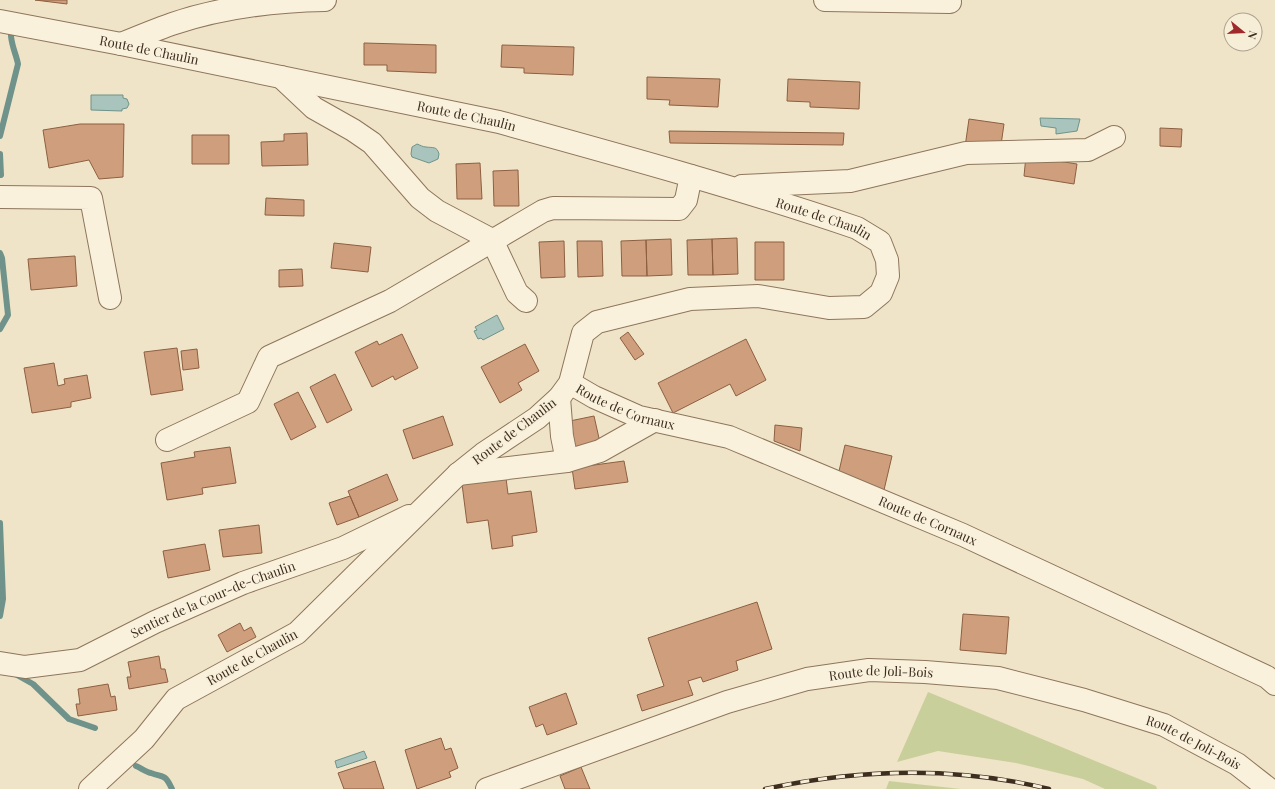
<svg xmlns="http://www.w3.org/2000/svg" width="1275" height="789" font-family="'Playfair Display',serif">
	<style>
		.green { fill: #c9cf9b }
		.water { fill: #a9c4bc; stroke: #6f938a }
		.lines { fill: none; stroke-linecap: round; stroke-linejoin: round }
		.stream { stroke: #6f938a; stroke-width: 6 }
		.building { fill: #cf9f7d; stroke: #8d5f41 }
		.minor-casing { stroke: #8d765c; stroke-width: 24 }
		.minor { stroke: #faf1dc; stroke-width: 22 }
		.rail-casing { stroke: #3d2e20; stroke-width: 4.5 }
		.rail { stroke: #f7eed8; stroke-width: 3; stroke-dasharray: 9; stroke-linecap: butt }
		.labels { text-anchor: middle; stroke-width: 3.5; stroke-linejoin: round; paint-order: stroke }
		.street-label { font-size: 13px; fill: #3d2e20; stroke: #f7eed8 }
	</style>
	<rect width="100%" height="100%" fill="#f0e4c8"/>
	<path class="green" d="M928,692l228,94 1,3h-52l-22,-10 -67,-16 -78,-12 -41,11z
		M889,781l72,8h-75z"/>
	<path class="water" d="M91,95h32v3l4,1 2,5 -2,4 -5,1v2l-31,-1z
		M1040,118l40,1 -3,12 -21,3v-6l-15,-2z
		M417,144c3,1 6,3 9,3 7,1 11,-1 13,7l-1,5 -9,4 -17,-6 -1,-3 1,-7z
		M497,315l7,14 -21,11 -2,-2 -3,1 -4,-8 3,-1 -2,-3z
		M364,751l3,7 -30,10 -2,-7z"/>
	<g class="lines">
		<path class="stream" d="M0,136l18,-72c-2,-10 -6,-17 -7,-28
			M0,154l1,21
			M0,253l2,5 6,57 -8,14
			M0,523l3,76 -3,17
			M17,675l16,9 36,35 26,9
			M136,766c5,2 10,6 15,7 14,5 14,1 21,16"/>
	</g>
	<path class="building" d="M35,0h32v4z
		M364,43l72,2v28l-49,-2v-6h-23z
		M502,45l72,2 -1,28 -49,-2v-5l-23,-1z
		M647,77l73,2 -2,28 -49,-2 1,-5 -23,-1z
		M788,79l72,3 -1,27 -49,-2v-5l-23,-1z
		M969,119l35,5 -4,28 -35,-5z
		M80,124h44l-1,53 -24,2 -10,-19 -40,8 -6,-38z
		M1160,128l22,1 -1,18 -21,-1z
		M669,131l175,2 -1,12 -173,-2z
		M307,133l1,32 -46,1 -1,-24 23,-1v-7z
		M192,135h37v29h-37z
		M1026,156l51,8 -3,20 -50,-8z
		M480,163l2,36h-25l-1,-35z
		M518,170l1,36h-25l-1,-35z
		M266,198l38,2v16l-39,-1z
		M737,238l1,36 -25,1 -1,-36z
		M671,239l1,36 -25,1 -1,-36z
		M712,239l1,36h-25l-1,-35z
		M646,240l1,36h-25l-1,-35z
		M564,241l1,36 -24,1 -2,-36z
		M577,241h25l1,35 -25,1z
		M755,242h29v38h-29z
		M334,243l37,4 -3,25 -37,-4z
		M75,256l2,30 -46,4 -3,-31z
		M302,269l1,17 -24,1v-17z
		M628,332l16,22 -9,6 -15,-22z
		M402,334l16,34 -23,12 -2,-4 -21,11 -17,-35 22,-11 2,4z
		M746,339l20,41 -30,16 -6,-12 -57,29 -15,-30z
		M525,344l14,27 -21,12 4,7 -22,13 -19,-36z
		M177,348l6,42 -32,5 -7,-43z
		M197,349l2,19 -16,2 -2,-19z
		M54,363l4,23 7,-2 -1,-5 23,-4 4,23 -20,4v5l-39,6 -8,-45z
		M335,374l17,36 -25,13 -17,-36z
		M298,392l18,35 -25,13 -17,-36z
		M443,416l10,29 -40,14 -10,-29z
		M594,416l7,31 -30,7 -6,-32z
		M775,425l27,3 -2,23 -26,-10z
		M845,445l47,11 -8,34 -47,-10z
		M230,447l6,36 -34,5 1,6 -36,6 -6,-37 34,-6 -1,-5z
		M624,461l4,21 -53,7 -3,-21z
		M387,474l11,26 -39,17 -11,-26z
		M506,478l2,16 23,-3 6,41 -25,4 1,10 -21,3 -4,-29 -21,3 -5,-39z
		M350,496l9,21 -22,8 -8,-22z
		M259,525l3,28 -39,4 -4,-27z
		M205,544l5,26 -42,8 -5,-27z
		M757,602l15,47 -36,12 2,9 -35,12 -2,-5 -13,4 5,14 -51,16 -5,-16 27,-9 -16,-48z
		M963,614l46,3 -3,37 -46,-4z
		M240,623l4,8 7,-4 5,10 -29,15 -9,-17z
		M159,656l2,13h4l3,13 -39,7 -2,-12h4l-3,-15z
		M108,684l3,13 4,-1 2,14 -39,6 -2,-12h4l-2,-15z
		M566,693l11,31 -30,11 -4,-11 -7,3 -7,-20z
		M441,738l4,12 6,-2 7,20 -9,4 2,5 -34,12 -12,-39z
		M375,761l9,28h-40l-6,-16z
		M581,767l9,22h-25l-5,-13z"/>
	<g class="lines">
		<defs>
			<g id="minor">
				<path d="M825,0l125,2"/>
				<path id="s1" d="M0,21l121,23 378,78c120,33 240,66 358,106l23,14 7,18 1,16 -7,17 -17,14 -35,1 -71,-12 -68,3 -93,23 -14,11 -13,50 -11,15 -22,20 -54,36 -25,20 -161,159 -121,66 -32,40 -54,50"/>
				<path d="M121,44c17,-7 34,-14 51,-20 47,-16 104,-23 153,-24"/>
				<path d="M281,77l33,31 39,22 19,13 48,55 17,13 55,29 25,53 9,8"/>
				<path d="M742,186l108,-5 116,-28 122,-3 26,-13"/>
				<path d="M0,197l91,1 19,100"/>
				<path id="s2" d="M570,383l24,14 45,20 90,20 234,98 304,142 8,7"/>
				<path d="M559,398l3,38 5,25"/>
				<path d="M167,440l81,-38 21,-45 121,-56 153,-90 10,-3 126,1 7,-9 5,-24"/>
				<path d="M458,474l109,-13 33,-10 55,-31"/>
				<path id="s3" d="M0,663l25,4 55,-7 75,-38 88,-39 100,-35 66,-32"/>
				<path id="s4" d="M487,789l240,-87 80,-23 62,-9 56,2 73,6 86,22 80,25 73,39 32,25"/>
			</g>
		</defs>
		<use href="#minor" class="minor-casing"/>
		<use href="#minor" class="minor"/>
		<defs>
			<path id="rail" d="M765,789c93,-20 191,-23 284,0"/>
		</defs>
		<use href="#rail" class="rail-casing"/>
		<use href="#rail" class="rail"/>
	</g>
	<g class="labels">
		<g class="street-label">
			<text dy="5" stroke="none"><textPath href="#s1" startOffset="152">Route de Chaulin</textPath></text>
			<text dy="5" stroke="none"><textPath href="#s1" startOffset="476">Route de Chaulin</textPath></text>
			<text dy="5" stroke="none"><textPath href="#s1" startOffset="848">Route de Chaulin</textPath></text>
			<text dy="5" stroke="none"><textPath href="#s2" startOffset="61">Route de Cornaux</textPath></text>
			<text transform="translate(514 431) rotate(-37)" y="5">Route de Chaulin</text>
			<text dy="5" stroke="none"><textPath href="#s2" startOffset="385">Route de Cornaux</textPath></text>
			<text dy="5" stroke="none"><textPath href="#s3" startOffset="227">Sentier de la Cour-de-Chaulin</textPath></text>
			<text transform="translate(252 657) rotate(-29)" y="5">Route de Chaulin</text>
			<text dy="5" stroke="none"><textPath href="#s4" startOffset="413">Route de Joli-Bois</textPath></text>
			<text dy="5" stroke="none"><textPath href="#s4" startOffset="737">Route de Joli-Bois</textPath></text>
		</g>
	</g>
	<g transform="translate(1243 32) rotate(108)"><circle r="19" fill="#f7eed8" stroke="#ada18e"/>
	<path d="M0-3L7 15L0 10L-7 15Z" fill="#9e2a2b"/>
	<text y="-6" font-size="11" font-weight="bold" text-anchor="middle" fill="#3d2e20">N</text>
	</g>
</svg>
